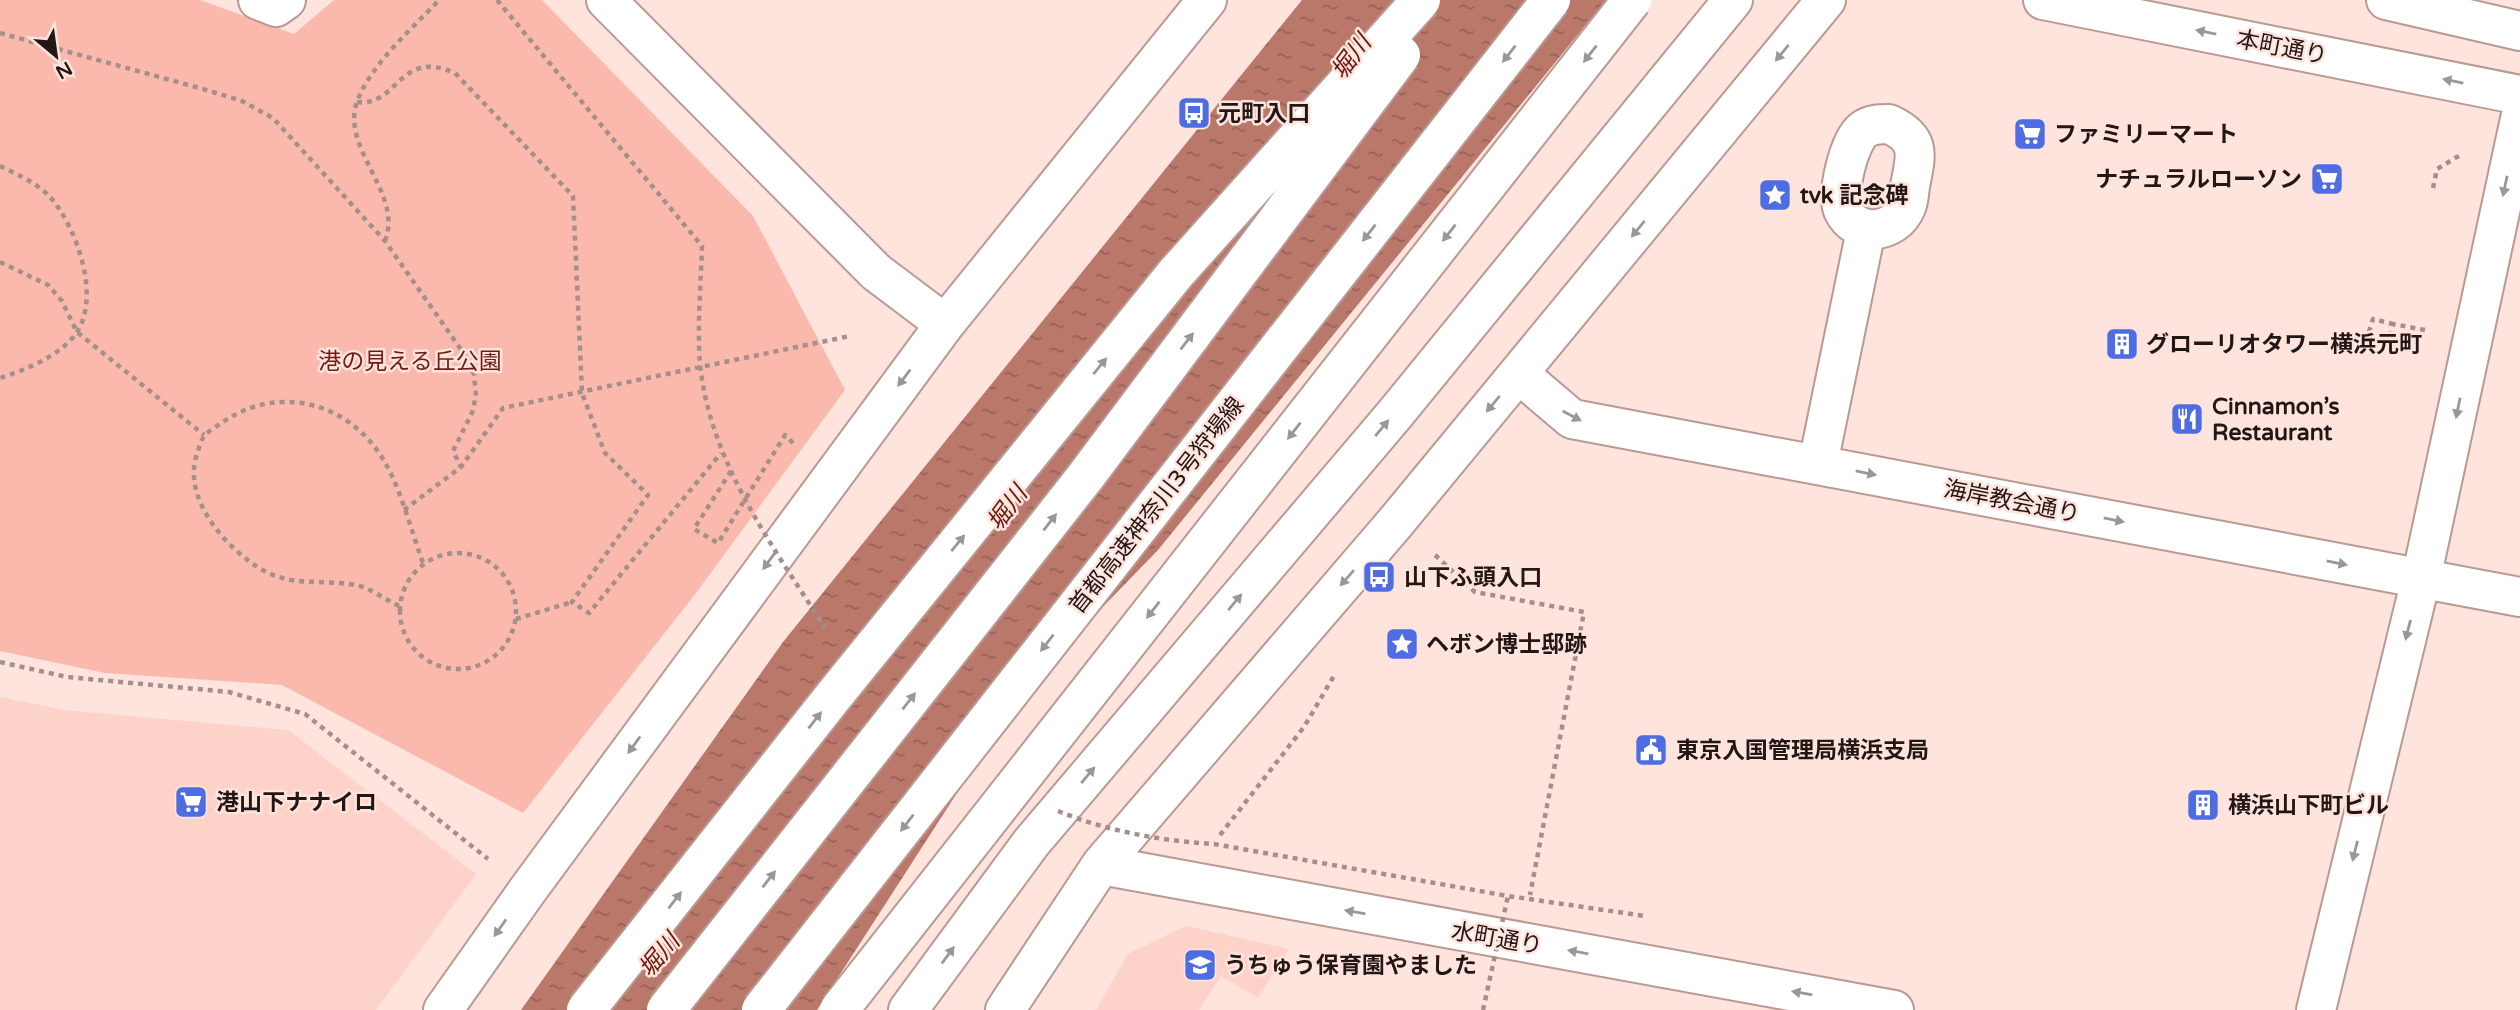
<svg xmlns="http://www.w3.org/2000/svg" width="2520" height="1010" font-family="'Varela Round','Noto Sans JP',sans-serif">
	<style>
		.built { fill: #fdd2c9 }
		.park { fill: #fab9ac }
		.water { fill: url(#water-ripples) }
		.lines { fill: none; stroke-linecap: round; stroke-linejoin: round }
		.minor-casing { stroke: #ba9993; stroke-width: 42 }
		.path { stroke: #a58f8b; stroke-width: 4.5; stroke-dasharray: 5 5; stroke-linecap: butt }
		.minor { stroke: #fff; stroke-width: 38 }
		.highway-bridge-casing { stroke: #ba9993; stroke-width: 42; stroke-linecap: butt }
		.path-bridge { stroke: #a58f8b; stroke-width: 4.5; stroke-dasharray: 5 5; stroke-linecap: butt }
		.highway-bridge { stroke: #fff; stroke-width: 38 }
		.oneway { fill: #9c9796 }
		.labels { text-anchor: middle; stroke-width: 5; stroke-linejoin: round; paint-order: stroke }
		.street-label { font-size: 23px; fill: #231715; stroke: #ffe3dd }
		.poi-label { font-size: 23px; font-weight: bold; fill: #231715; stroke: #ffe3dd; text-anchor: start }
		.park-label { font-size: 23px; fill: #6e1d10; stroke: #ffe3dd }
		.water-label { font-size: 24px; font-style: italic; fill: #68180b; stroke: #ffe3dd }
	</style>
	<defs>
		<pattern id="water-ripples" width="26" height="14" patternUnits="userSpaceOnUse" patternTransform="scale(1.75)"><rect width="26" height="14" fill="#ba786b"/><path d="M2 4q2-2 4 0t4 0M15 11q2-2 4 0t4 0" fill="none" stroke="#976157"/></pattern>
	</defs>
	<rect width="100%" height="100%" fill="#ffe3dd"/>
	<path class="built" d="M0,697l64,13 224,20 188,144 -100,136h-376z
		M1186,926l103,23 -31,49 -37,-22 -22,34h-103l32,-56z"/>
	<path class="park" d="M0,0h200l94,34 40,-34h208l211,216 92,174 -149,203 -173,220 -241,-128 -177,-12 -105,-22z"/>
	<path class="water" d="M1302,0h304l-448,550 -132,136 -209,324h-296l262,-368z"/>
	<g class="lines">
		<defs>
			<path id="minor" d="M258,0l18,7 10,-7
				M606,0l270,272 69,52
				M2043,0l477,95
				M2386,0l134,31
				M1889,124c33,15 27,31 21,62 -1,7 -1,15 -4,21 -11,27 -50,31 -63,3 -7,-16 6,-69 20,-80 8,-6 17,-6 26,-6z
				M1519,374l53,45 948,178
				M1818,464l48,-234
				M1101,865l793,145
				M443,1010l84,-119 418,-567 262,-324
				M908,1010l123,-167 364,-429 338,-414
				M1005,1010l96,-145 294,-342 431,-523
				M2316,1010l105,-431 99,-460"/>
		</defs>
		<use href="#minor" class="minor-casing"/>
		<path class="path" d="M0,33l203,56 39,12 31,17 112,123 77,110 12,23 2,22 -4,17 -19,38 8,16
			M357,102c42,5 41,-54 98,-29l118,123 9,197 23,60 43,42 -76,107 17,11 132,-160
			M0,166c17,8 37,17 50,31 26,29 51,98 27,135 -15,23 -52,38 -77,46
			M2433,188l4,-19 25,-15
			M385,241c19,-49 -47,-93 -27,-142 16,-38 53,-69 81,-99
			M0,262l48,23 14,16 15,31 127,103
			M2369,332l4,-13 20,5
			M2390,336l3,-12 32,6
			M731,471l-37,58 24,14 67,-108 10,10
			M404,510l57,-43 42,-59 347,-72
			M400 611a58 58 0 1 1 116 0a58 58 0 1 1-116 0Z
			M1435,555l40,37 109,20 -54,283
			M399,606c-13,-6 -29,-18 -43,-21 -41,-7 -69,5 -107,-24 -31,-23 -66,-67 -52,-107 2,-6 4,-15 8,-19 5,-5 12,-9 18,-13 49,-34 113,-24 151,24 25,32 35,79 49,117
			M516,619l56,-17
			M0,662l67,15 162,15 76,22 183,145
			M1220,835l84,-108 31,-53"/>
		<use href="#minor" class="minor"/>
		<defs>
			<path id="highway-bridge" d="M586,1010l246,-312 344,-425 245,-273
				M666,1010l420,-534 315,-421
				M761,1010l790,-1010
				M839,1010l793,-1010"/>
		</defs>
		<use href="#highway-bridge" class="highway-bridge-casing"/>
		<path class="path-bridge" d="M497,0l205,246c-1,38 -5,79 -2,118 10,99 73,182 125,264
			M1058,811c48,20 104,30 156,33l294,52 137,20
			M1483,1010l25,-114"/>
		<use href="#highway-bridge" class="highway-bridge"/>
	</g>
	<defs><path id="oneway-solid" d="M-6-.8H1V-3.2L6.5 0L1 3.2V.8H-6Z" transform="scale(1.75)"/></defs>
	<g class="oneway">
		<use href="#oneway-solid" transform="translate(2206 32) rotate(-169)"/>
		<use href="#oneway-solid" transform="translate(1782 53) rotate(129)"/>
		<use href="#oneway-solid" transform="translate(1509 54) rotate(128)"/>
		<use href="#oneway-solid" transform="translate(1590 54) rotate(128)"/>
		<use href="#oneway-solid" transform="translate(2453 81) rotate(-169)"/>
		<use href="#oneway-solid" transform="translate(2505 186) rotate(102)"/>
		<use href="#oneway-solid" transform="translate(1638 229) rotate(129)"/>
		<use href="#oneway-solid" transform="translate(1369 233) rotate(128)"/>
		<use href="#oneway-solid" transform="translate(1449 233) rotate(128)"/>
		<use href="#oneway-solid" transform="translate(1187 341) rotate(-53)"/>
		<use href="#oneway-solid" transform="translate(1100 366) rotate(-51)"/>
		<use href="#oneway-solid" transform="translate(904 378) rotate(127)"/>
		<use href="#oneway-solid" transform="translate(1493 404) rotate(130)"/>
		<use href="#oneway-solid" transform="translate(2458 408) rotate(102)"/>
		<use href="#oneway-solid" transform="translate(1572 416) rotate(28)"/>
		<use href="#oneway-solid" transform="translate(1382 428) rotate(-50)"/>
		<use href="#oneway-solid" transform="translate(1294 431) rotate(128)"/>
		<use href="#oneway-solid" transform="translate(1866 473) rotate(11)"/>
		<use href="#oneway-solid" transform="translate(2114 520) rotate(11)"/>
		<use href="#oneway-solid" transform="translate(1050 522) rotate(-52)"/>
		<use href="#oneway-solid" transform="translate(958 543) rotate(-51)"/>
		<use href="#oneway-solid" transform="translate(769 561) rotate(126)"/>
		<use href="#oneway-solid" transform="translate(2337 563) rotate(11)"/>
		<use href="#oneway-solid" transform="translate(1347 578) rotate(131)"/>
		<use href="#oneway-solid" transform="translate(1235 602) rotate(-50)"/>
		<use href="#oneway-solid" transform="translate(1153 610) rotate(128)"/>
		<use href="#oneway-solid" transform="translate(2408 630) rotate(104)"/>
		<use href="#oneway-solid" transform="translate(1047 643) rotate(128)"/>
		<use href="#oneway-solid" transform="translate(909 701) rotate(-52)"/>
		<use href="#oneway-solid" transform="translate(815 720) rotate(-52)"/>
		<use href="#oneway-solid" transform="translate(634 745) rotate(126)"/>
		<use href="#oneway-solid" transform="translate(1088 775) rotate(-50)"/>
		<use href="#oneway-solid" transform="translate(907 823) rotate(128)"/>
		<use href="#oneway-solid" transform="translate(2355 851) rotate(104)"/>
		<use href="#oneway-solid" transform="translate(769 879) rotate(-52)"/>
		<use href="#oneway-solid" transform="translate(675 900) rotate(-52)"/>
		<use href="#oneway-solid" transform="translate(1355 912) rotate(-170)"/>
		<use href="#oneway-solid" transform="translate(500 928) rotate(125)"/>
		<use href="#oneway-solid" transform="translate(1578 952) rotate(-170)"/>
		<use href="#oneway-solid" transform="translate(948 955) rotate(-54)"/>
		<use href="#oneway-solid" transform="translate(1802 993) rotate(-170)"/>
	</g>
	<defs>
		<symbol id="bus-square" viewBox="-11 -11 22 22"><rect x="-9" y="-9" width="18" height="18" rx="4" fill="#4f6de2" stroke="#ffe3dd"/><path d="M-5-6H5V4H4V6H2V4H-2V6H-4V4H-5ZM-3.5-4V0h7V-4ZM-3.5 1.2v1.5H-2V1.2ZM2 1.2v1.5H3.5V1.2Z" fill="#fff"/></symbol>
		<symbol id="supermarket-square" viewBox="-11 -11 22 22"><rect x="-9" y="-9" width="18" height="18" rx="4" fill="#4f6de2" stroke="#ffe3dd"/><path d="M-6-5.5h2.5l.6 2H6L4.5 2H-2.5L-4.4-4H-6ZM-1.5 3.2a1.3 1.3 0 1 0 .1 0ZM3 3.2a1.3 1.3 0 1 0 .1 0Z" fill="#fff"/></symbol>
		<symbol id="sight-square" viewBox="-11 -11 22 22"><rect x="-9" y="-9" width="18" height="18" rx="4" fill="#4f6de2" stroke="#ffe3dd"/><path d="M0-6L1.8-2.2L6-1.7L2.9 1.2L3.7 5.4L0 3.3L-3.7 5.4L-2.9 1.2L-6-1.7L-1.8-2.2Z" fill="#fff"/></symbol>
		<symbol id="building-square" viewBox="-11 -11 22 22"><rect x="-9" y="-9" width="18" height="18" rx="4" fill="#4f6de2" stroke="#ffe3dd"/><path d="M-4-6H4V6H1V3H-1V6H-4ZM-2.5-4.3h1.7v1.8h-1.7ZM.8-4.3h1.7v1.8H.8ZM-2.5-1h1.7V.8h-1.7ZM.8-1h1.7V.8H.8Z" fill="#fff"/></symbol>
		<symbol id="restaurant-square" viewBox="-11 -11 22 22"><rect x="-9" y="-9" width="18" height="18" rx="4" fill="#4f6de2" stroke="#ffe3dd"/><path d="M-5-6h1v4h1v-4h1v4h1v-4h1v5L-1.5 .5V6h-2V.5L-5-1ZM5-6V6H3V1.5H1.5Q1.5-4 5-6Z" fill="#fff"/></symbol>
		<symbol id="civic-square" viewBox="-11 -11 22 22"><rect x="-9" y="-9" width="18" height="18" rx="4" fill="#4f6de2" stroke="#ffe3dd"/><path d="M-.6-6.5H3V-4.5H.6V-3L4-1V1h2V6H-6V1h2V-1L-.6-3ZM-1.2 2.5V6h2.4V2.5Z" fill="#fff"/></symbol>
		<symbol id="school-square" viewBox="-11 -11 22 22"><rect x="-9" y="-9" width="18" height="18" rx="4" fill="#4f6de2" stroke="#ffe3dd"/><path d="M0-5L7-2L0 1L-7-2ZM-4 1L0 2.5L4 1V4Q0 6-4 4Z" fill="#fff"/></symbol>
	</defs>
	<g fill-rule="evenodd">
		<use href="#bus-square" x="1175" y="94" width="38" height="38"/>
		<use href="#supermarket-square" x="2011" y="115" width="38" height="38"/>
		<use href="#supermarket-square" x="2308" y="160" width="38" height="38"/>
		<use href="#sight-square" x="1756" y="176" width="38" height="38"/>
		<use href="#building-square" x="2103" y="325" width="38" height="38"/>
		<use href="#restaurant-square" x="2168" y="400" width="38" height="38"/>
		<use href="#bus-square" x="1360" y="558" width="38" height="38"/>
		<use href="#sight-square" x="1383" y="625" width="38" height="38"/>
		<use href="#civic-square" x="1632" y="731" width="38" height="38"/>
		<use href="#supermarket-square" x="172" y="783" width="38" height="38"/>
		<use href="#building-square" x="2184" y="786" width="38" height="38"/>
		<use href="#school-square" x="1181" y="946" width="38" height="38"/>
	</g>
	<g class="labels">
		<g class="street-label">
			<text transform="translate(2282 47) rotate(11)" y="8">本町通り</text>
			<text transform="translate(2012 501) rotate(11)" y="8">海岸教会通り</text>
			<text transform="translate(1156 505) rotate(-52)" y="8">首都高速神奈川3号狩場線</text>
			<text transform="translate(1497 938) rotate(10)" y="8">水町通り</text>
		</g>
		<g class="poi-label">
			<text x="1218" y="121">元町入口</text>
			<text x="2054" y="142">ファミリーマート</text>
			<text x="2302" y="187" text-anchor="end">ナチュラルローソン</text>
			<text x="1800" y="203">tvk 記念碑</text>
			<text x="2146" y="352">グローリオタワー横浜元町</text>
			<text x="2212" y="414">Cinnamon’s<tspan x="2212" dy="26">Restaurant</tspan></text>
			<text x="1404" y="585">山下ふ頭入口</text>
			<text x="1426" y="652">ヘボン博士邸跡</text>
			<text x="1676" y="758">東京入国管理局横浜支局</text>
			<text x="216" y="810">港山下ナナイロ</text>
			<text x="2228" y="813">横浜山下町ビル</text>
			<text x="1224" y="973">うちゅう保育園やました</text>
		</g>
		<g class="park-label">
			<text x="410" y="369">港の見える丘公園</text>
		</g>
		<g class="water-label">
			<text transform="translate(1351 57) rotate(-53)" y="8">堀川</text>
			<text transform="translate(1007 508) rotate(-53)" y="8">堀川</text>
			<text transform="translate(659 955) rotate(-50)" y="8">堀川</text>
		</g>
	</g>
	<g transform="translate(56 56) rotate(151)" stroke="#ffe3dd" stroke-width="5" paint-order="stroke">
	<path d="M0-5L12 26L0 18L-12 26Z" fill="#231715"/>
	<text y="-10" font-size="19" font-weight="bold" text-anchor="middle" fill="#231715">N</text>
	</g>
</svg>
